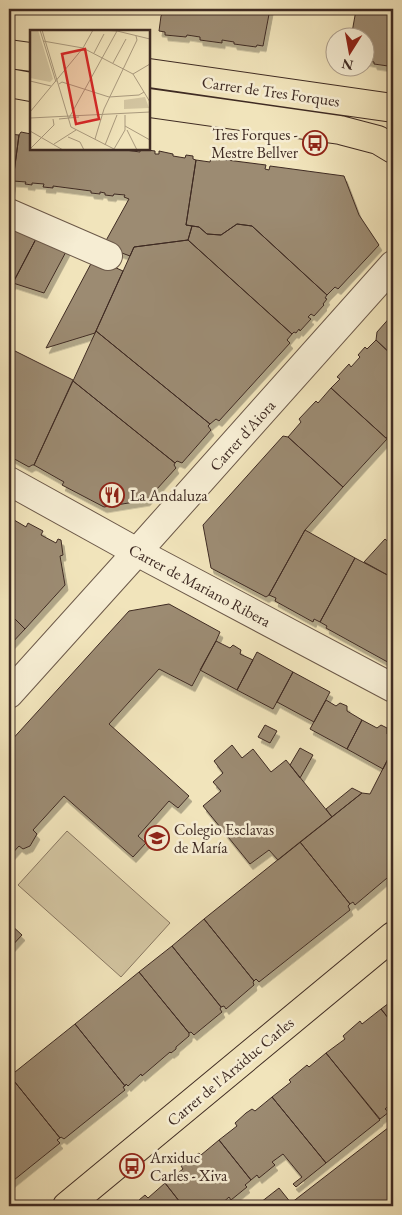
<svg xmlns="http://www.w3.org/2000/svg" width="402" height="1215" font-family="'EB Garamond',serif">
	<style>
		.green { fill: #d3c5a1; stroke: #897862 }
		.building { fill: #9c8b72; stroke: #3f2b23; filter: url(#shadow) }
		.lines { fill: none; stroke-linecap: round; stroke-linejoin: round }
		.minor-casing { stroke: #6c5949; stroke-width: 30 }
		.major-casing { stroke: #3f2b23; stroke-width: 30 }
		.minor { stroke: #f6edd3; stroke-width: 28 }
		.major { stroke: #f1e4bb; stroke-width: 28 }
		.labels { text-anchor: middle; stroke-width: 5; stroke-linejoin: round; paint-order: stroke }
		.street-label { font-size: 16px; fill: #3f2b23; stroke: #f6edd3 }
		.poi-label { font-size: 16px; fill: #3f2b23; stroke: #f6edd3; text-anchor: start }
		.inset-road { fill: none; stroke: #aa9a7e; stroke-width: 1 }
		.view { fill: #d62828; fill-opacity: 0.15; stroke: #d62828; stroke-width: 2.5 }
		.inset-edge { fill: none; stroke: #3f2b23; stroke-width: 2.5 }
	</style>
	<defs>
		<filter id="shadow"><feDropShadow dx="3" dy="5.5" stdDeviation="0" flood-color="#0004"/></filter>
	</defs>
	<rect width="100%" height="100%" fill="#f1e4bb"/>
	<filter id="stains"><feTurbulence type="fractalNoise" baseFrequency=".004" numOctaves="4"/><feColorMatrix values="0 0 0 0 .2 0 0 0 0 .09 0 0 0 0 .02 0 0 0 .5 -.17"/></filter>
	<radialGradient id="worn" r=".72"><stop offset=".6" stop-color="#630" stop-opacity="0"/><stop offset="1" stop-color="#630" stop-opacity=".3"/></radialGradient>
	<path class="green" d="M67,831l103,92 -49,54 -103,-92z"/>
	<path class="building" d="M166,9h104l-7,37 -6,-1 -1,2 -22,-3v-2l-12,-2v3l-22,-3v-3l-13,-2 -1,2 -21,-2v-3l-6,-1 2,-15z
		M370,9h23v50l-5,7 -14,-2v-2l-10,-2v-22h-13l5,-28 12,1z
		M21,132l10,2v15h87l22,3v-3l15,2v3h4v-3l14,3v2l12,2 1,-3 7,1v3l3,1 -10,65 6,1 -4,14 -54,7 -4,9 -27,-10 26,-47 -5,-2 1,-2 -11,-1 -1,2 -8,-1v-2l-5,-1v2l-9,-1v-2l-38,-5v2l-10,-1 1,-3 -12,-1v2l-7,-1 1,-2 -13,-1 6,-46z
		M9,134l10,1 -8,59h-2z
		M211,158l55,7 -1,4 4,1 1,-4 74,10 15,39 20,30 -41,44 -3,-2 -8,8 -75,-69 -15,-2 -16,11 -14,-1 -8,-7 -13,-2 10,-65 14,2z
		M237,224l15,2 75,69 -2,3 2,1 -4,5 1,1 -10,11 -3,-2 -3,3 3,2 -11,12 -1,-2 -3,4 -2,-1 -2,2 -104,-94 4,-14 7,1 8,7 14,1z
		M9,228l28,9 -28,53z
		M37,237l31,11 -24,45 -31,-10z
		M188,240l104,94 -5,6 3,3 -71,78 -3,-2 -6,5 -114,-93 38,-84z
		M94,258l29,13 -28,62 -49,15z
		M393,314v42l-17,-16 1,-8z
		M96,331l114,93 -2,2 3,4 -29,33 -5,-2 -2,2 -102,-82z
		M376,340l17,16v74l-7,8 -55,-50 9,-9 -3,-2 12,-13 2,3 9,-10 -2,-2 7,-8 2,2z
		M9,348l64,32 -39,85h-2l-3,2 -20,-11z
		M73,381l102,82 -1,2 2,3 -29,32 -43,7 -42,-22 2,-3 -30,-17z
		M331,388l56,51 -44,48 -55,-50 13,-15 -2,-3 17,-18 2,2z
		M283,436l5,1 55,50 -38,43 -36,65 -3,2 -55,-29 -8,-43z
		M9,517l17,10 2,-4 15,8 -2,4 15,8 2,-4 3,1 2,15 -3,1 5,29 -40,44 -16,-16z
		M305,530l50,28 -35,64 -6,-3 -1,3 -38,-21 1,-3 -7,-3z
		M385,539l8,7v32l-29,-16z
		M355,558l38,20v87l-67,-37 1,-2 -7,-4z
		M169,604l51,28 -4,9 -24,45 -33,-17 -50,55 80,72 -11,12 -9,-7 -31,35 8,7 -13,14 -69,-61 -31,34 4,4 -7,12 -7,3 -4,-3 -10,11v-114l120,-132z
		M9,613l16,16 -16,17 2,2 -2,2z
		M216,641l14,7 3,-3 8,5 -1,4 13,6 -16,30 -37,-20z
		M257,652l36,20 -20,37 -36,-19z
		M293,672l37,20 -16,30 -37,-20z
		M326,700l10,6 4,-3 7,3v5l15,9 -15,29 -37,-20z
		M362,720l15,8 4,-3 6,3v6l6,3v12l-10,20 -36,-20z
		M265,725l12,6 -7,12 -12,-6z
		M232,745l10,13 11,-9 18,23 15,-12 46,57 -54,43 -9,-10 -19,14 -47,-58 18,-15 -8,-9 10,-9 -9,-12z
		M300,748l13,7 -13,23 -10,-13z
		M393,749v124l-38,32 -2,-3 -3,2 -50,-62 62,-49 8,1z
		M352,788l10,5 -30,24 -6,-8z
		M300,842l50,62 -2,2 2,4 -91,72 -3,-3 -2,2 -50,-62z
		M204,919l50,62 -1,1 1,3 -28,24 -2,-3 -3,1 -49,-61z
		M9,923l13,12 -13,14z
		M172,946l49,61 -1,2 2,3 -28,23 -3,-3 -2,1 -50,-61z
		M139,972l50,61v3l-13,11v2l-5,4 -1,-1 -28,24 -1,-2 -13,12 -2,-2 -1,2 -50,-62z
		M393,1000v24l-12,-15z
		M381,1009l12,15v78l-8,7 4,3 -9,7 -54,-66 19,-14 -2,-3 9,-8 8,-7 2,3z
		M75,1024l50,62 -2,1 2,3 -61,49 -3,-2 -1,1 -50,-62z
		M326,1053l54,67 -54,43 -54,-66 19,-15 -2,-2 18,-15 2,2z
		M10,1076l50,62 -3,2 3,3 -51,41z
		M272,1097l54,66 -30,24 -3,-3 9,-7 -19,-23 -11,8 3,3 -16,13 -2,-3 -6,5 -32,-40 18,-14 -2,-3 11,-10 6,-4 3,2z
		M393,1124v82h-99l-3,-3z
		M219,1140l32,40 -6,5 2,2 -16,13 -2,-3 -10,9h-36l-18,-23 18,-14 -2,-3 18,-13 2,2z
		M165,1183l18,23h-51l13,-11 3,3z
		M279,1188l12,15 -4,3h-31z"/>
	<g class="lines">
		<defs>
			<path id="minor" d="M9,213l99,43
				M9,481l128,71 256,136
				M9,694l128,-142 256,-287"/>
			<path id="major" d="M9,54l22,3
				M149,73l244,35
				M9,83l22,4
				M149,103l191,27 38,10 15,9
				M67,1206l326,-270"/>
		</defs>
		<use href="#minor" class="minor-casing"/>
		<use href="#major" class="major-casing"/>
		<use href="#minor" class="minor"/>
		<use href="#major" class="major"/>
	</g>
	<defs>
		<symbol id="bus-ring" viewBox="-11 -11 22 22"><circle r="9.5" fill="#f6edd3" stroke="#8f2418" stroke-width="1.5"/><path d="M-5-6H5V4H4V6H2V4H-2V6H-4V4H-5ZM-3.5-4V0h7V-4ZM-3.5 1.2v1.5H-2V1.2ZM2 1.2v1.5H3.5V1.2Z" fill="#8f2418"/></symbol>
		<symbol id="restaurant-ring" viewBox="-11 -11 22 22"><circle r="9.5" fill="#f6edd3" stroke="#8f2418" stroke-width="1.5"/><path d="M-5-6h1v4h1v-4h1v4h1v-4h1v5L-1.5 .5V6h-2V.5L-5-1ZM5-6V6H3V1.5H1.5Q1.5-4 5-6Z" fill="#8f2418"/></symbol>
		<symbol id="school-ring" viewBox="-11 -11 22 22"><circle r="9.5" fill="#f6edd3" stroke="#8f2418" stroke-width="1.5"/><path d="M0-5L7-2L0 1L-7-2ZM-4 1L0 2.5L4 1V4Q0 6-4 4Z" fill="#8f2418"/></symbol>
	</defs>
	<g fill-rule="evenodd">
		<use href="#bus-ring" x="301" y="129" width="28" height="28"/>
		<use href="#restaurant-ring" x="98" y="481" width="28" height="28"/>
		<use href="#school-ring" x="143" y="824" width="28" height="28"/>
		<use href="#bus-ring" x="118" y="1152" width="28" height="28"/>
	</g>
	<g class="labels">
		<g class="street-label">
			<text transform="translate(271 91) rotate(8)" y="6">Carrer de Tres Forques</text>
			<text transform="translate(242 435) rotate(-48)" y="6">Carrer d'Aiora</text>
			<text transform="translate(200 585) rotate(28)" y="6">Carrer de Mariano Ribera</text>
			<text transform="translate(230 1071) rotate(-40)" y="6">Carrer de l'Arxiduc Carles</text>
		</g>
		<g class="poi-label">
			<text x="298" y="140" text-anchor="end">Tres Forques -<tspan x="298" dy="18">Mestre Bellver</tspan></text>
			<text x="130" y="501">La Andaluza</text>
			<text x="174" y="835">Colegio Esclavas<tspan x="174" dy="18">de María</tspan></text>
			<text x="150" y="1163">Arxiduc<tspan x="150" dy="18">Carles - Xiva</tspan></text>
		</g>
	</g>
	<g transform="translate(30 30)">
		<rect width="120" height="120" fill="#f1e4bb"/>
		<path d="M0,0h8l15,49 -3,3 -20,-4zM115,67l4,11 -25,1v-9z" fill="#d3c5a1"/>
		<path class="inset-road" d="M10,0l16,52M12,0l29,97 43,22 11,-19v-15M71,0l16,1M83,0l37,9M13,11l40,7 50,26 17,28M64,23l10,-19M83,33l13,-24M103,44l17,-10M0,51l21,5M29,54l3,-2 47,15 30,-2 5,-3M0,82l53,-64 10,-18M0,88l120,-6M39,88l48,-87M29,89l20,-2M95,96l25,14M97,100l10,20M0,101l33,19M38,107l12,5 4,8M65,109l9,-30 33,-69 -1,-4M24,114l22,-14M75,115l12,-30M0,119l24,-24 -1,-6"/>
		<path class="view" d="M55,19l14,70 -23,5 -14,-70z"/>
		<rect width="120" height="120" class="inset-edge"/>
	</g>
	<rect width="402" height="1215" fill="none" stroke="#f1e4bb" stroke-width="30"/>
	<rect x="10" y="10" width="382" height="1195" fill="none" stroke="#3f2b23" stroke-width="2.5"/>
	<rect x="15" y="15" width="372" height="1185" fill="none" stroke="#3f2b23"/>
	<g transform="translate(350 52) rotate(191)"><circle r="24" fill="#f6edd3" stroke="#ad9f8d"/>
	<path d="M0-4L9 19L0 12L-9 19Z" fill="#8f2418"/>
	<text y="-8" font-size="14" font-weight="bold" text-anchor="middle" fill="#3f2b23">N</text>
	</g>
	<rect width="100%" height="100%" filter="url(#stains)"/>
	<rect width="100%" height="100%" fill="url(#worn)"/>
</svg>
